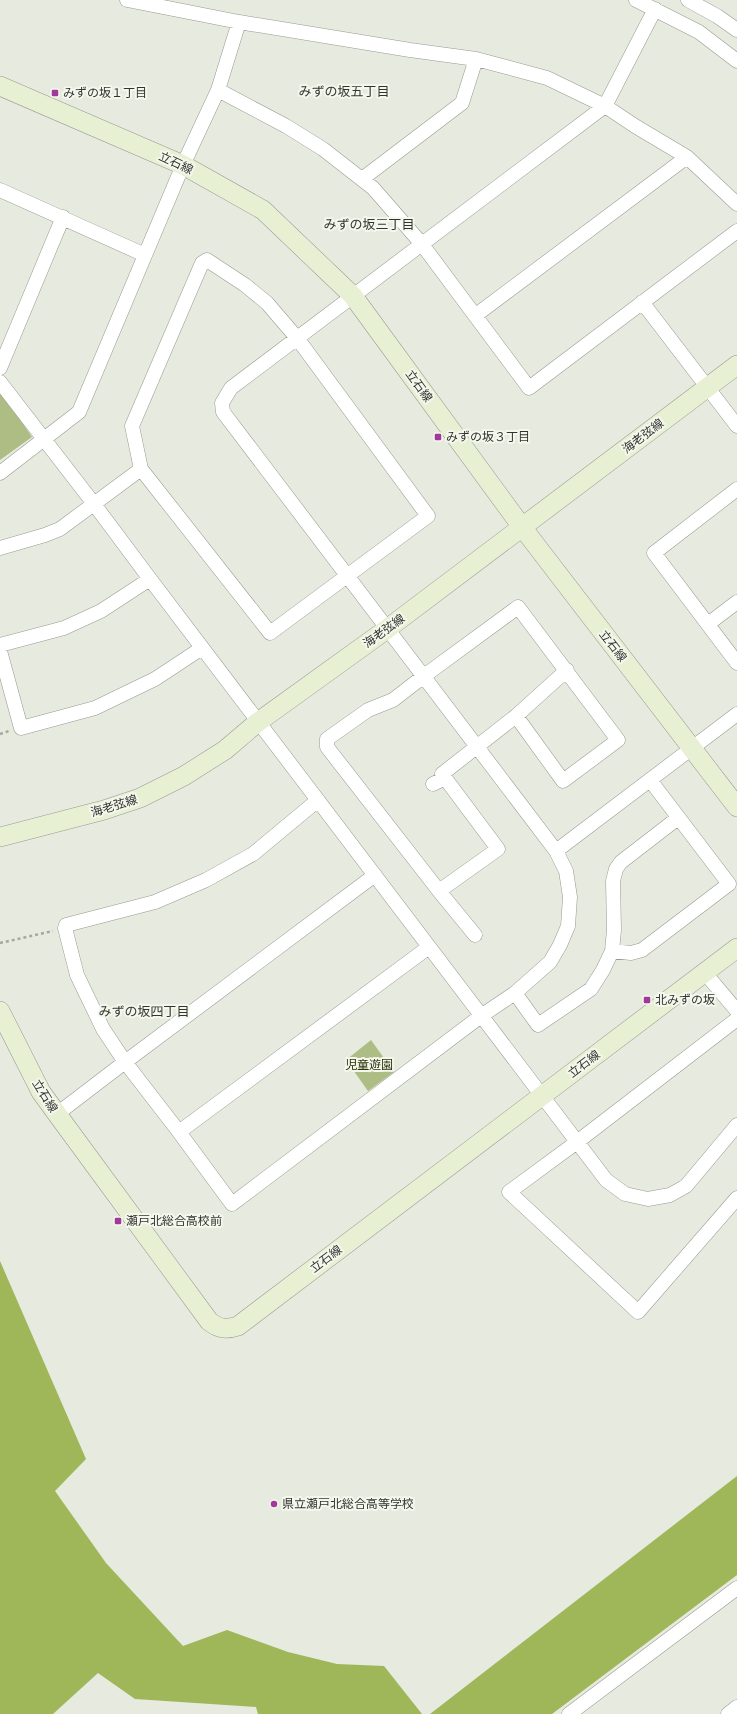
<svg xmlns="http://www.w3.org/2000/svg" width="737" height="1714" font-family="Overpass,'Noto Sans JP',sans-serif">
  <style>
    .green { fill: #adbd84 }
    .forest { fill: #9fb759 }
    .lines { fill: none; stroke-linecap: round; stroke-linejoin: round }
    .street-casing { stroke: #979a91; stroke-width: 15 }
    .secondary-casing { stroke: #979a91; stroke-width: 20 }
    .path { stroke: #a5a89f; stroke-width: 2.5; stroke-dasharray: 3 3; stroke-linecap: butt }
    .street { stroke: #fff; stroke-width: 14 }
    .secondary { stroke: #e8f0d4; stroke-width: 19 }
    .poi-dot { fill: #a23899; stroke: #f4f7ec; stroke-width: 1.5 }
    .labels { text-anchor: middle; stroke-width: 4; stroke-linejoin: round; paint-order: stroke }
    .poi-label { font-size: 12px; fill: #333430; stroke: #f4f7ec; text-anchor: start }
    .street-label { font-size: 12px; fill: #333430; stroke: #f4f7ec }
    .park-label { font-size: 12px; fill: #283109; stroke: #f4f7ec }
    .neighbourhood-label { font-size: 13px; fill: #333430; stroke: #f4f7ec }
  </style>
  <rect width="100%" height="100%" fill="#e6eadf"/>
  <!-- green -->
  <path class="green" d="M0,391L32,437L0,460Z
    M371,1040L394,1072L368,1091L346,1060Z"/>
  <!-- forest -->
  <path class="forest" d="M0,1261L86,1459L55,1491L106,1563L183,1646L227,1630L288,1652L337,1664L384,1666L422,1714H258L256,1707L135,1699L98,1673L53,1714H0Z
    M737,1476V1575L552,1714H430Z"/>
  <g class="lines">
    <defs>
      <path id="street" d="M127,0L239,22L410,50L476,59L547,78L605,106L635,126L687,157L737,204
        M636,0L699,32L737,61
        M688,0L717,16L737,30
        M218,90L286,126L323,149L373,188L421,243L529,388L737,231
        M362,179L462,103L476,59
        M0,190L145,255
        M207,260L245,285L267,303L297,338L428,516L270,633L141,469L132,426L202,263Z
        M642,302L737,426
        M476,315L687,157
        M0,368L63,217
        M0,382L94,504L150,579L606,1180L625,1194L648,1199L670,1195L686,1186L737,1125
        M0,473L79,412L183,165L218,90L239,22
        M737,489L654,553L737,663
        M0,548L45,535L60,529L141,469
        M708,624L737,602
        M0,645L64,628L101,611L150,579
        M0,651L21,728L95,708L155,679L202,648
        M433,784L445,778
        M318,800L253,854L206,880L155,902L66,925L65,928L77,975L103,1029L125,1062L179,1132L232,1204L481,1016L515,993L550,962L560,945L568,926L570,897L566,871L556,851L223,412L222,403L231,388L605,106L655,9
        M556,851L737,714
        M439,891L498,849L442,774L516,716L567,670
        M475,935L439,891L327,747V739L368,710L393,700L424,676L518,607L618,740L563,781L516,716
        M612,951L631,953L642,950L729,884L650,780
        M705,973L737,1011
        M515,993L538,1025L591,989L603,970L612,951L614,930L613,881L616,869L621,862L678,818
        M737,1019L577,1142L509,1192L638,1312L737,1198
        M57,1114L125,1062L375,875
        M179,1132L429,947
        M569,1714L737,1588
        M728,1714L737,1707"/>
      <path id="secondary" d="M0,86L183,165L263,210L353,296L522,527L737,807
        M0,837L104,810L140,798L184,776L225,750L258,722L387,629L737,365
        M0,1011L41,1092L57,1114L209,1321C219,1329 226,1330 238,1326L737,948"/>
    </defs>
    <!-- street casing -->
    <use href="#street" class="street-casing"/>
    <!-- secondary casing -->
    <use href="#secondary" class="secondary-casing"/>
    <!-- path -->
    <path class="path" d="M0,734L9,731
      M0,943L53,931"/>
    <!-- street -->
    <use href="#street" class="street"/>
    <!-- secondary -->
    <use href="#secondary" class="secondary"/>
  </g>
  <!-- markers -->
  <g class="poi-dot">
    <rect x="51" y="89" width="8" height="8" rx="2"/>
    <rect x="434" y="433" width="8" height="8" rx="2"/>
    <rect x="643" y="996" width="8" height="8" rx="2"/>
    <rect x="114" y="1217" width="8" height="8" rx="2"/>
    <circle cx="274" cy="1504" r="4"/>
  </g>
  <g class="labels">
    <!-- poi labels -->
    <g class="poi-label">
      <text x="63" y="97">みずの坂１丁目</text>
      <text x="446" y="441">みずの坂３丁目</text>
      <text x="655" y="1004">北みずの坂</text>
      <text x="126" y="1225">瀬戸北総合高校前</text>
      <text x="282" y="1508">県立瀬戸北総合高等学校</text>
    </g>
    <!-- street labels -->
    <g class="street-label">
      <text transform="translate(176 163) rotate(25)" y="4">立石線</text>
      <text transform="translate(419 386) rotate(54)" y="4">立石線</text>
      <text transform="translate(643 436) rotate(-37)" y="4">海老弦線</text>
      <text transform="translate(384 631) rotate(-36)" y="4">海老弦線</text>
      <text transform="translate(613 646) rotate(52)" y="4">立石線</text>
      <text transform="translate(114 806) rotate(-17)" y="4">海老弦線</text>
      <text transform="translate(584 1064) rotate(-37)" y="4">立石線</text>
      <text transform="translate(45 1096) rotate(58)" y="4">立石線</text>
      <text transform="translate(326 1259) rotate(-37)" y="4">立石線</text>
    </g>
    <!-- park labels -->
    <g class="park-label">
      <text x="369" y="1069">児童遊園</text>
    </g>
    <!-- neighbourhood labels -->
    <g class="neighbourhood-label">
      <text x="344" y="96">みずの坂五丁目</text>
      <text x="369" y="229">みずの坂三丁目</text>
      <text x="144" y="1016">みずの坂四丁目</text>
    </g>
  </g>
</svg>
